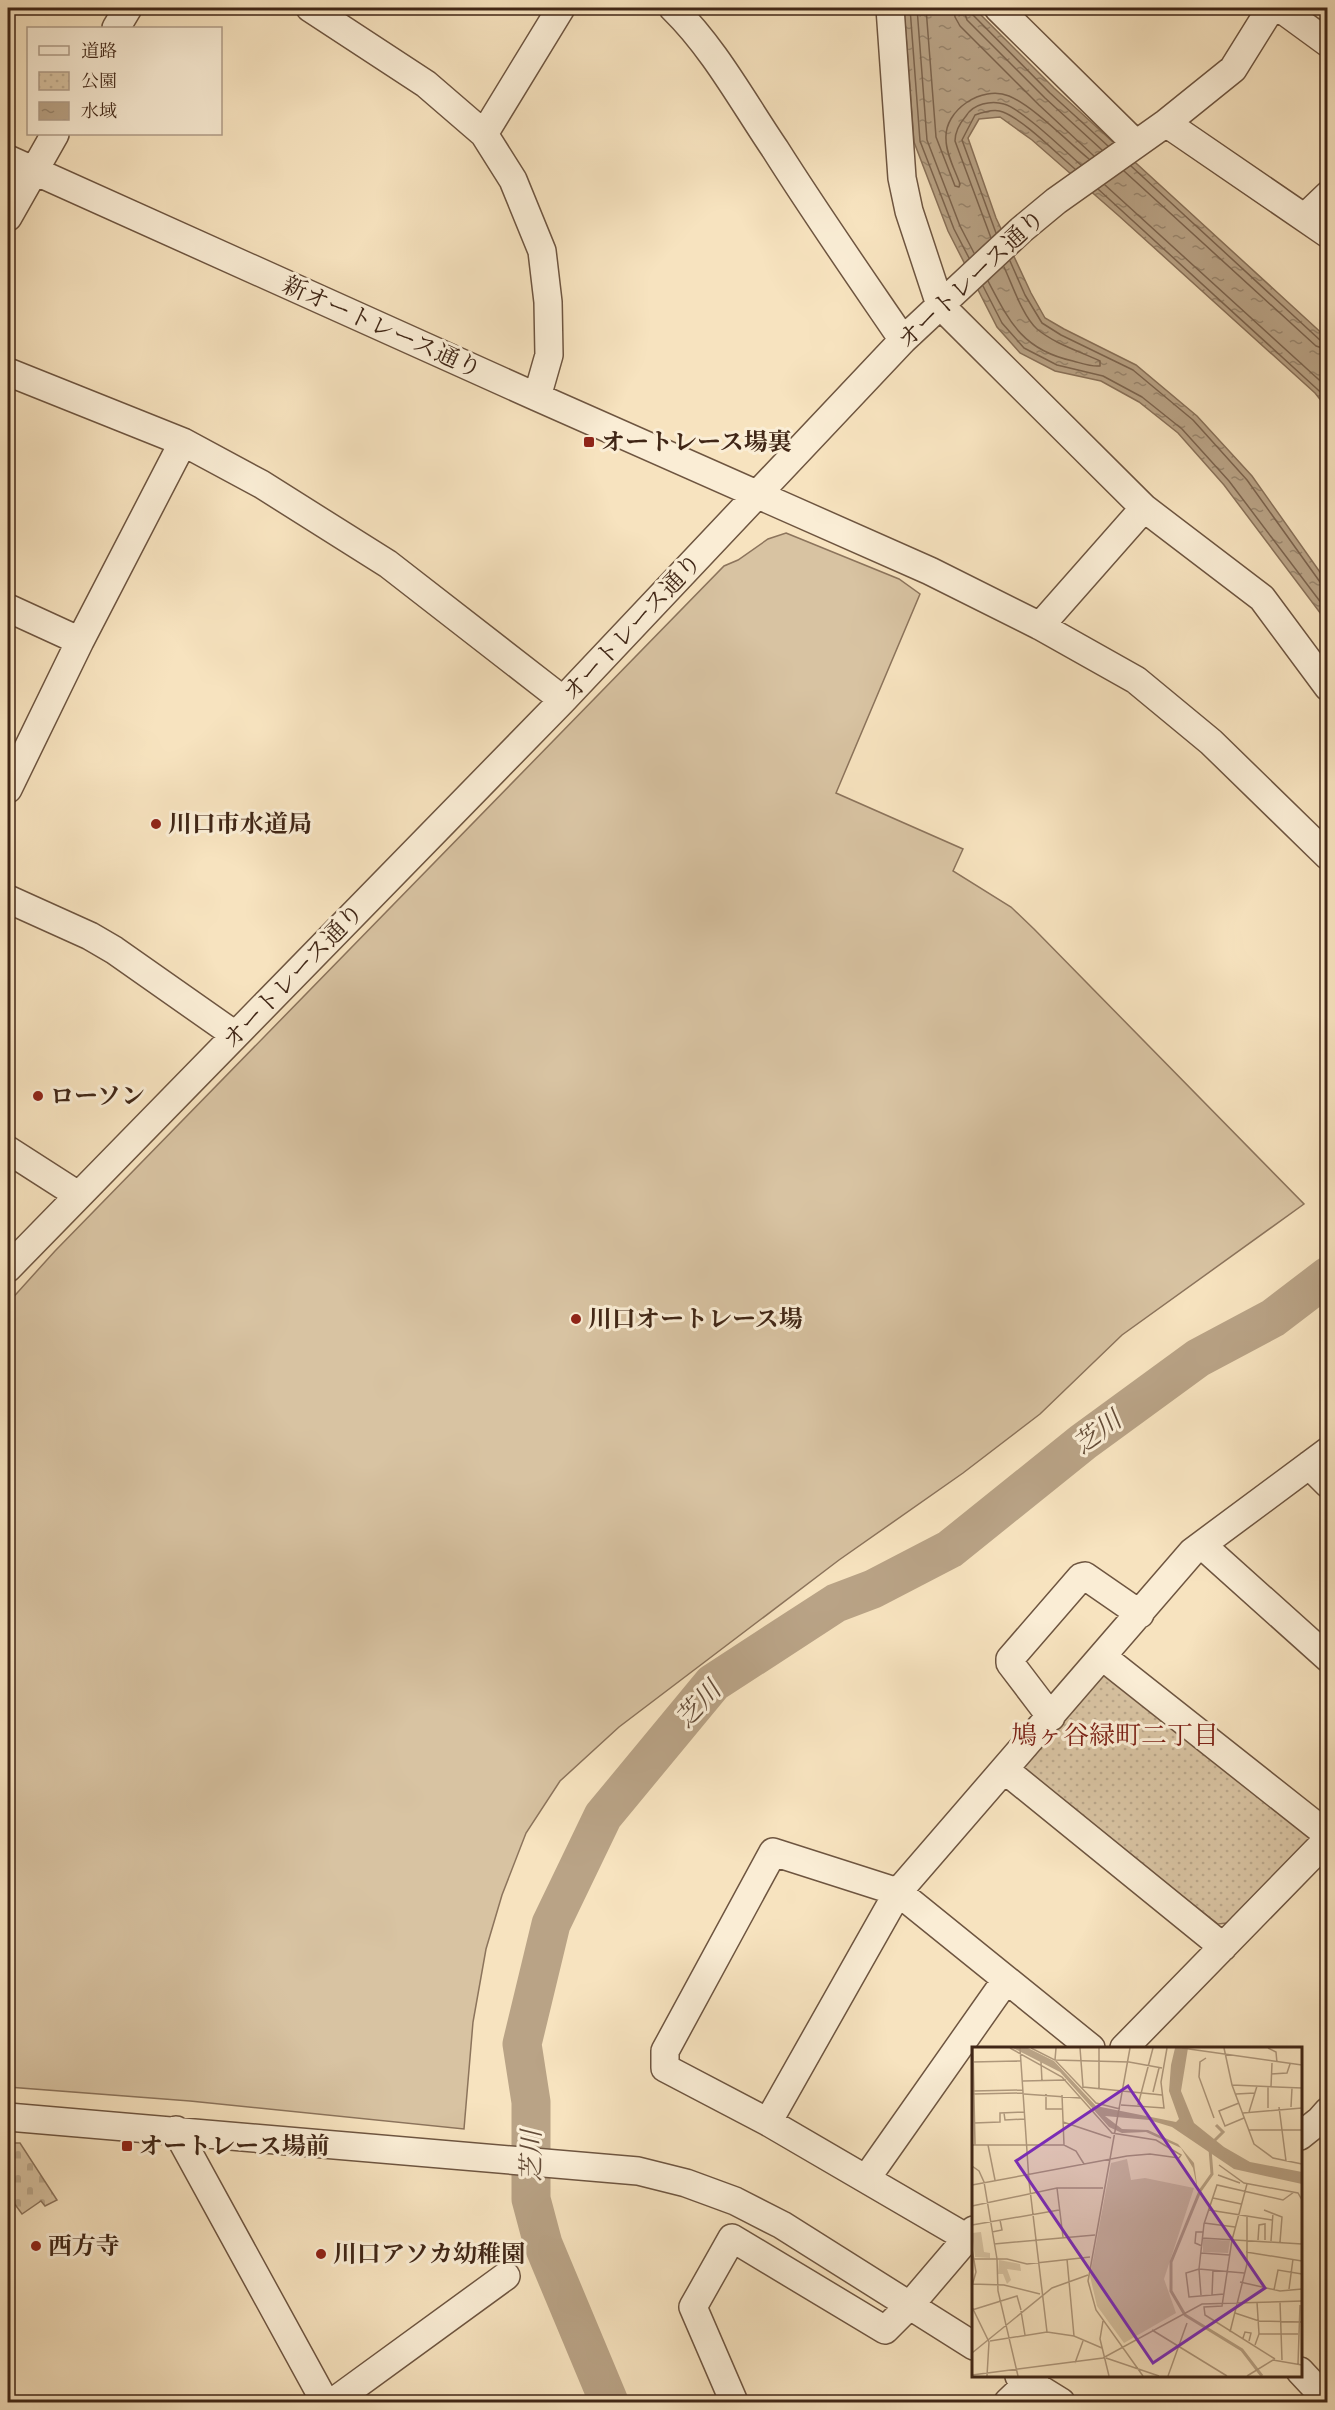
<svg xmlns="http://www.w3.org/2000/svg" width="1335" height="2410" font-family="'IM FELL Great Primer','Noto Serif JP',serif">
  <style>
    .green { fill: #d8c3a2; stroke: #8c745c; stroke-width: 1.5 }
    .cemetery { fill: url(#cemetery-stones); stroke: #8c745c; stroke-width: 1.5 }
    .park { fill: url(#park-dots); stroke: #8c745c; stroke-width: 1.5 }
    .water { fill: url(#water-ripples); stroke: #897159; stroke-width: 1.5 }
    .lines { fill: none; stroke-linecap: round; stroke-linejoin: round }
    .shore { stroke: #7c644e; stroke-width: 1.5 }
    .river { stroke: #b9a386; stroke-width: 39 }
    .minor-casing { stroke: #6e5540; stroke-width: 30 }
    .minor { stroke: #faedd5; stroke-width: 27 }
    .poi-dot { fill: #8f2418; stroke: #faedd5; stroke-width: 2 }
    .labels { text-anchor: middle; stroke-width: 6; stroke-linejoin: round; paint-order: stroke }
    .street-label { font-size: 24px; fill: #402616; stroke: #faedd5 }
    .poi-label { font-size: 24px; font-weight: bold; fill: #402616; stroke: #faedd5; text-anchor: start }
    .water-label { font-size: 26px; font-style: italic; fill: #644c38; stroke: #faedd5 }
    .neighbourhood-label { font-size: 26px; fill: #7a1f14; stroke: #faedd5 }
    .inset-river { fill: none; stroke: #b9a386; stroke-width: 3 }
    .inset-road { fill: none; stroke: #ae977b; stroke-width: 1.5 }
    .view { fill: #7b2cbf; fill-opacity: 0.15; stroke: #7b2cbf; stroke-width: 3 }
    .inset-edge { fill: none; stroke: #402616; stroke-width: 3 }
  </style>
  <defs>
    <pattern id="cemetery-stones" width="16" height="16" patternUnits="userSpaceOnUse" patternTransform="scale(1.5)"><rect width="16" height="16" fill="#d8c3a2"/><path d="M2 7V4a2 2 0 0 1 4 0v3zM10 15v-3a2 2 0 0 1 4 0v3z" fill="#baa78b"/></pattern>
    <pattern id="park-dots" width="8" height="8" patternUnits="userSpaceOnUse" patternTransform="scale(1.5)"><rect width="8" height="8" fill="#d8c3a2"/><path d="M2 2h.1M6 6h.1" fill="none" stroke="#baa78b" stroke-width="1.8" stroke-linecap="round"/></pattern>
    <pattern id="water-ripples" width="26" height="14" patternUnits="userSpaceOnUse" patternTransform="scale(1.5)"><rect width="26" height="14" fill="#b9a386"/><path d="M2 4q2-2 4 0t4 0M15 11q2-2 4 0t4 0" fill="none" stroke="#98856d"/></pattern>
  </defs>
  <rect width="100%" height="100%" fill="#f7e3bf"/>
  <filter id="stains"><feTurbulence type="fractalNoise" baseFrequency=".00333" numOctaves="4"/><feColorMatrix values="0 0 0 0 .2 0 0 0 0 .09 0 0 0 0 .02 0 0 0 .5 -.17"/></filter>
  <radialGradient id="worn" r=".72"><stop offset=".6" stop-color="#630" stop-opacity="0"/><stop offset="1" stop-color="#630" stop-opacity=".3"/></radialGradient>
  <!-- green -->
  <path class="green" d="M786,533L899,579L920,594L836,793L963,849L953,871L1011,907L1034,929L1304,1204L1122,1335L1040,1414L963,1473L839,1560L619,1727L560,1781L526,1833L502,1895L486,1949L473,2022L464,2129L190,2101L8,2087V1303L55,1251L724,566L738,560L768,539Z"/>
  <!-- cemetery -->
  <path class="cemetery" d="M8,2143H20L57,2200L45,2206L41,2201L22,2214L14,2203L8,2207Z"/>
  <!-- park -->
  <path class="park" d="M1110,1673L1315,1836L1227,1923L1218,1924L1026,1775L1022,1762L1101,1675Z"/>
  <!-- water -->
  <path class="water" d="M904,8H974L1054,88L1327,338V408L1315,393L1119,216L1032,140L1000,117L979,119L968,138L996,218L1031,293L1045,318L1064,329L1136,365L1197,416L1252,476L1327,582V622L1224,485L1178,433L1139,402L1101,381L1055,371L1020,353L997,327L948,231L914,142Z"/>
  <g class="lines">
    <!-- shore -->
    <path class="shore" d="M910,8L920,141L954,229L969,258
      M917,8L927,140L960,226L974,253
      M926,8L936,137L955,186L959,187L960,184C955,170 946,154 946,139C944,110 982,85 1009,96C1033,106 1068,142 1089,159
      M954,8L955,17L960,26L1039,105L1094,156
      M963,8L967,20L1045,98L1102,150
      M970,8L972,14L1050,93L1108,146
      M1131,166L1321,341L1328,342
      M1124,171L1316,346L1328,350
      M1105,185L1328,388
      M1098,189L1328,399
      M996,233L962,140L975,115C983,112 995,108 1003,112C1025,121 1056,153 1075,169
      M991,238L955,141C955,131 960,123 966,116C973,104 991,100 1004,104C1022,109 1065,151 1081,165
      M1010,261L1025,295L1042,323L1061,335L1133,370L1193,420L1247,480L1320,582L1328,585
      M988,281C1010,323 1023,350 1073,361C1081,363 1091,367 1100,366V361C1079,351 1055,344 1037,329C1023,317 1012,284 1004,267
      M983,286L1002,323L1024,348L1057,365L1103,376L1142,397L1182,429L1229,481L1328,612"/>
    <!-- river -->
    <path class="river" d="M609,2402L543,2244L531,2199V2102L522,2044L551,1924L603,1816L713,1683L836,1603L873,1589L950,1549L1083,1442L1198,1358L1273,1318L1328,1276"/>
    <defs>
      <path id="minor" d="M310,8L426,84L484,134L513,180L542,251L548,302L549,355L537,397
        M673,8C714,48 743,102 775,149C816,214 860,277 903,340
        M890,8L902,178L909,211L940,305L1144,508L1262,598L1328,687
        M998,8L1136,144
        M1280,8L1328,43
        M116,28L128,8
        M1166,123L1328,234
        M484,134L561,8
        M8,159L537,397L930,571L1040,626L1136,680L1211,742L1328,856
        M8,217L55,134
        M1305,217L1328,195
        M8,372L183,442L261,484L388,564L563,700
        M8,608L80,641
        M1040,626L1144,508
        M8,789L80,641L183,442
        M8,899L90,936L114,950L235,1035
        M8,1150L78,1195
        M8,1268L563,700L903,340L1021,230L1056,201L1166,123L1233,69L1271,8
        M1309,1465L1328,1484
        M1202,1545L1328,1658
        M1103,1657L1328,1835
        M1051,1717L1010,1663V1659L1081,1577L1085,1576L1140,1614
        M1005,1770L1223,1947
        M1124,2048L1328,1839
        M8,2117L638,2171L686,2183L735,2201L782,2225L974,2346
        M768,2122L898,1892L1192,1552L1328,1451
        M176,2130L325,2402
        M1300,2136L1320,2120L1328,2111
        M866,2179L1006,1980
        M967,2238L768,2122L665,2068V2051L773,1852L898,1892L1091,2048
        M1300,2371L1328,2401
        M1019,2376L1061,2402
        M333,2402L506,2276
        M734,2402L693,2307L732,2238L885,2330L910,2305L974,2230
        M1008,2402L1035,2376"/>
    </defs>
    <!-- minor casing -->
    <use href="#minor" class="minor-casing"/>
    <!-- minor -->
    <use href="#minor" class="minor"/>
  </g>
  <!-- markers -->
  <g class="poi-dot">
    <rect x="583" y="436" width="12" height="12" rx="3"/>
    <circle cx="156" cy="824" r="6"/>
    <circle cx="38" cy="1096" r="6"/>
    <circle cx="576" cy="1319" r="6"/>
    <rect x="121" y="2140" width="12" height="12" rx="3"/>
    <circle cx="36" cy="2246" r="6"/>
    <circle cx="321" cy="2254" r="6"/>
  </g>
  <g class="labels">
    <!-- street labels -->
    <g class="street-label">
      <text transform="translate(971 279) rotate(-43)" y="8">オートレース通り</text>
      <text transform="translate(382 327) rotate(24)" y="8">新オートレース通り</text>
      <text transform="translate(632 627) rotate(-47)" y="8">オートレース通り</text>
      <text transform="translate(293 976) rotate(-46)" y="8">オートレース通り</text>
    </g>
    <!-- poi labels -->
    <g class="poi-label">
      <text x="601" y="450">オートレース場裏</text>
      <text x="168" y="832">川口市水道局</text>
      <text x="50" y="1104">ローソン</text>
      <text x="588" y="1327">川口オートレース場</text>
      <text x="139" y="2154">オートレース場前</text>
      <text x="48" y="2254">西方寺</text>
      <text x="333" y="2262">川口アソカ幼稚園</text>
    </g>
    <!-- water labels -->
    <g class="water-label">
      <text transform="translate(1097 1432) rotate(-37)" y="9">芝川</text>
      <text transform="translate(698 1704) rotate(-47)" y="9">芝川</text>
      <text transform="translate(531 2156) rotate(-90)" y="9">芝川</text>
    </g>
    <!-- neighbourhood labels -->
    <g class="neighbourhood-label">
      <text x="1115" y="1744">鳩ヶ谷緑町二丁目</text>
    </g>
  </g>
  <!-- overview -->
  <g transform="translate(972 2047)">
    <rect width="330" height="330" fill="#f7e3bf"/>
    <path d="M155,112L159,133L173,131L222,141L192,232L204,266L152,296L125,259L118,229L139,116Z" fill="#d8c3a2"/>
    <path d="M9,185L12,205L18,206V211L3,210L0,186Z" fill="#d8c3a2"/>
    <path d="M27,213L48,217L49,224L35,222L39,233L35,237L31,227H26Z" fill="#d8c3a2"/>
    <path d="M231,192L258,194L256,206L231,205Z" fill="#d8c3a2"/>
    <path d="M41,1H56L82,14L124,59L204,75L207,72L197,44L199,18L203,1H216L209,44L222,76L252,100L278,115L330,125V137L262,122L200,80L177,73L133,69L150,82L176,83L206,97L222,116L226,145L221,121L209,101L174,85L150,86L137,80L88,25Z" fill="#b9a386"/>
    <path class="inset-river" d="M239,97L251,85L244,78M238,102L240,127L228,144L199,215V244L213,268L270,303L290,329"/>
    <path class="inset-road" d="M1,1L3,98M48,1L57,134L75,285M59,1L83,13L124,56L148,62M84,1L83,13L157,15L190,21M108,1L111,40L190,48M127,1V41M158,1L116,234L124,263L171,329M210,1L330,18M252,1L260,38L282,97L301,111L330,117M296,1L304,5L305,16M234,11L228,15L227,30L242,71M0,15L49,14M69,15L70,34M299,27L315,26L318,17M51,34L94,33M260,38L330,41M299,40L300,16M1,44L51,43M181,45L187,21M1,47L51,46M52,47L108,51M74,47V62H91M264,47L283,46M90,48L92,98M267,56L247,64L253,79L272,71M149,58L192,61L189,35L195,1M166,58L181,1M307,60L314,114M319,60L320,41M296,61V40M277,65L285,39M32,66L33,73L53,72M271,66L330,61M91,75L139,91M2,76L28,75V66L53,65M277,83H330M0,98H92L104,104L112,117M16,98L23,133M247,118L272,136L326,146L330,153M0,119L7,124L12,135L25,212L26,244L46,329M246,128L268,136M275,137L260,193L250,259L232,260L233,268L303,312M0,138L155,109L178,107L207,111L209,108L184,93L140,86L90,30L38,1M85,141L91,190M241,151L269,157M0,159L85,141H131M237,163L300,173M292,163L310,170L308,195M232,176L263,180M0,178L87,163M20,185L30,183L28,173M230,191L330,197M286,193L287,178L293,177V193M299,194L301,166M22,197L123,188M230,199L223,196L224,185H231M0,202L4,225L0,239M274,205L330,214M229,206L257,208M0,212H35L55,217L118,210M95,212L102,289M268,235L308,244L330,242M0,237L32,238L68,247M317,242L321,212M302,243L306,223L330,227M252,247L217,250L214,226L227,222L272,226M229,248L227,222L232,177L245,138L311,153L322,145M240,248L241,223M308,255L310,313M0,260L17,295L15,329M0,263L45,249L49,263M49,264L53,288M263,266L287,274L330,275M131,274L128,292L137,329M330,281V324M180,283L255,329M258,285L275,217V170M287,287H326M271,291L273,285L279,286L277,294M18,294L75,285L102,289L130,301M283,298L287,287L285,255M0,306L80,241L116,228M134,311L187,329M103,316L111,294M326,317L328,258M0,328L131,311L230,257L330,254M196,329L215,276M275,329L301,313L330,318"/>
    <path class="view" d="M156,39L293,241L181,316L44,114Z"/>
    <rect width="330" height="330" class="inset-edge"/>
  </g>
  <!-- margin -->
  <rect width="1335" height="2410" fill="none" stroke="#f7e3bf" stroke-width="30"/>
  <rect x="9" y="9" width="1317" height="2392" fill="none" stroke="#402616" stroke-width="3"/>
  <rect x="15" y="15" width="1305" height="2380" fill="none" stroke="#402616" stroke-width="1.5"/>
  <!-- legend -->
  <rect x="27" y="27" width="195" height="108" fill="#faedd5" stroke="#b09d89" stroke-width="1.5"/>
  <rect x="39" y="46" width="30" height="9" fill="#faedd5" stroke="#b09d89" stroke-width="1.5"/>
  <text x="81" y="57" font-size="18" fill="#402616">道路</text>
  <rect x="39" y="72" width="30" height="18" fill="url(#park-dots)" stroke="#b09d89" stroke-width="1.5"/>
  <text x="81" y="87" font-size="18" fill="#402616">公園</text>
  <rect x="39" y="102" width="30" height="18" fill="url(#water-ripples)" stroke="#b09d89" stroke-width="1.5"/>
  <text x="81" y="117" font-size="18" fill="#402616">水域</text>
  <rect width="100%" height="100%" filter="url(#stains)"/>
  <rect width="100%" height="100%" fill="url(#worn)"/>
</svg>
